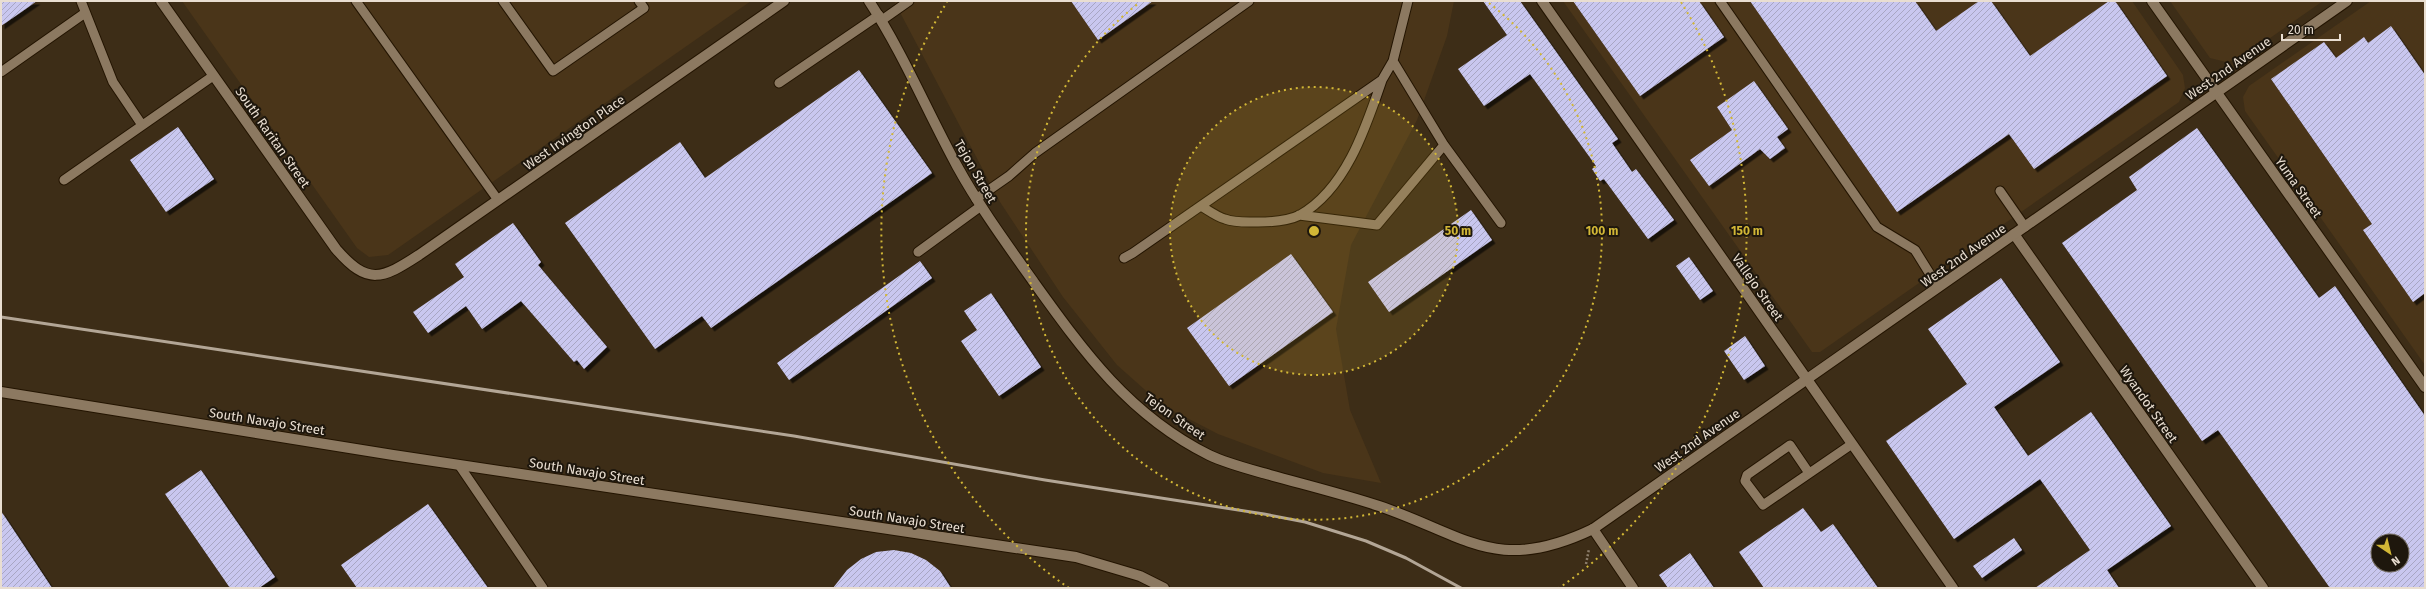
<svg xmlns="http://www.w3.org/2000/svg" width="2426" height="589" font-family="'Fira Sans',sans-serif">
  <style>
    .built { fill: #4a3519 }
    .building { fill: url(#building-hatch); fill-rule: evenodd; filter: url(#shadow) }
    .lines { fill: none; stroke-linecap: round; stroke-linejoin: round }
    .service-casing { stroke: #231401; stroke-width: 11 }
    .minor-casing { stroke: #231401; stroke-width: 12 }
    .tertiary-casing { stroke: #231401; stroke-width: 12 }
    .path { stroke: #8b7d6b; stroke-width: 2.5; stroke-dasharray: 2 2; stroke-linecap: butt }
    .service { stroke: #8c7961; stroke-width: 9 }
    .minor { stroke: #8c7961; stroke-width: 10 }
    .tertiary { stroke: #8c7961; stroke-width: 10 }
    .rail { stroke: #b3a696; stroke-width: 3 }
    .ring { fill: none; stroke: #d2b736; stroke-width: 2; stroke-dasharray: 2 4 }
    .labels { text-anchor: middle; stroke-width: 4; stroke-linejoin: round; paint-order: stroke }
    .street-label { font-size: 13px; fill: #e9ded1; stroke: #1e170d }
    .centre { fill: #d2b736; stroke: #1e170d; stroke-width: 2 }
    .ring-label { font-size: 12px; text-anchor: middle; font-weight: bold; fill: #d2b736; stroke: #1e170d; stroke-width: 4; stroke-linejoin: round; paint-order: stroke }
  </style>
  <defs>
    <pattern id="building-hatch" width="6" height="6" patternUnits="userSpaceOnUse"><rect width="6" height="6" fill="#c9c7ef"/><path d="M-1 1l2-2M0 6l6-6M5 7l2-2" fill="none" stroke="#a8a6c3"/></pattern>
    <filter id="shadow"><feDropShadow dx="3.5" dy="3.5" stdDeviation="0" flood-color="#0009"/></filter>
  </defs>
  <rect width="100%" height="100%" fill="#3d2d17"/>
  <!-- built -->
  <path class="built" d="M182,1H751L388,255L369,257L357,248Z
    M894,1H1454L1447,36L1417,120L1351,245L1336,329L1350,410L1381,483L1323,473L1218,434L1162,405L1117,365L1063,297L1000,202Z
    M1563,1H2132L2183,75L2185,88L2179,102L1820,352H1812Z
    M2170,1H2323L2240,59L2226,62L2210,58Z
    M2371,1H2425V365L2245,111L2243,97L2249,86Z"/>
  <!-- building -->
  <path class="building" d="M1,1H37L1,26Z
    M1071,1H1153L1098,40Z
    M1483,1H1520L1618,139L1612,143L1632,172L1636,169L1674,220L1648,239L1604,179L1600,181L1592,169L1596,166L1530,74L1484,106L1458,69L1507,35Z
    M1573,1H1699L1724,37L1640,96Z
    M1750,1H1915L1936,31L1979,1H1991L2030,56L2109,1H2115L2167,76L2034,169L2009,134L1897,212Z
    M2391,26L2425,75V293L2413,302L2363,230L2372,224L2271,79L2324,42L2336,58L2364,37L2368,43Z
    M859,70L932,173L711,328L702,316L655,349L565,223L680,142L705,178Z
    M1754,81L1788,129L1777,137L1785,148L1770,159L1760,149L1709,186L1690,160L1732,130L1717,107Z
    M178,127L214,179L166,212L130,160Z
    M2197,128L2319,298L2335,286L2425,416V588H2330L2218,430L2202,441L2062,243L2137,190L2129,177ZM2378,541H2402V565H2378Z
    M1471,210L1492,240L1389,312L1368,282Z
    M513,223L541,262L538,265L607,347L584,369L577,360L574,362L521,301L482,329L466,306L428,333L413,312L464,277L455,264Z
    M1291,254L1333,312L1229,386L1187,328Z
    M1689,257L1713,291L1700,300L1676,266Z
    M920,261L932,278L789,380L777,363Z
    M2001,278L2060,362L1994,407L2028,456L2091,412L2171,526L2107,570L2119,588H2035L2090,550L2040,479L1954,539L1886,441L1967,384L1928,329Z
    M991,293L1041,367L999,396L961,341L977,330L964,311Z
    M1745,336L1765,366L1744,380L1724,351Z
    M201,470L275,577L259,588H230L165,494Z
    M428,504L488,588H357L341,565Z
    M1803,508L1821,532L1833,524L1878,588H1764L1739,552Z
    M1,511L52,588H1Z
    M2014,538L2022,550L1982,578L1973,566Z
    M894,550L911,553L926,560L940,571L951,588H833L847,570L861,559L876,552Z
    M1690,553L1714,588H1668L1659,575Z"/>
  <g class="lines">
    <defs>
      <path id="service" d="M81,1L113,82L142,125
        M356,1L498,200
        M503,1L553,71L644,8L639,1
        M1720,1L1877,227L1915,250L1938,287
        M882,20L909,1
        M1393,61L1444,145L1501,223
        M1,72L85,13
        M779,83L879,15
        M64,180L213,76
        M2000,191L2025,227
        M976,199L1009,176L1035,153L1249,1
        M1201,206C1208,210 1217,217 1225,219C1235,223 1248,222 1258,222C1271,222 1288,221 1300,215C1346,189 1366,127 1382,80
        M1299,215L1377,225L1444,145
        M918,252L981,206
        M1124,258L1133,253L1382,80L1393,61L1408,1
        M459,465L543,588
        M1809,473L1790,445L1747,475L1745,481L1763,505L1852,444"/>
      <path id="minor" d="M161,1L336,249C368,286 382,279 419,255L784,1
        M1542,1L1953,588
        M2152,1L2425,387
        M2014,234L2263,588
        M1,392L393,455L1076,557L1140,576L1164,588
        M1593,529L1633,588"/>
      <path id="tertiary" d="M869,1C903,53 927,111 957,166C979,206 1006,243 1033,281C1084,352 1129,415 1209,455C1228,464 1249,469 1270,475C1306,485 1343,494 1379,506C1467,536 1497,575 1593,529L2347,1"/>
    </defs>
    <!-- service casing -->
    <use href="#service" class="service-casing"/>
    <!-- minor casing -->
    <use href="#minor" class="minor-casing"/>
    <!-- tertiary casing -->
    <use href="#tertiary" class="tertiary-casing"/>
    <!-- path -->
    <path class="path" d="M1586,564L1589,549"/>
    <!-- service -->
    <use href="#service" class="service"/>
    <!-- minor -->
    <use href="#minor" class="minor"/>
    <!-- tertiary -->
    <use href="#tertiary" class="tertiary"/>
    <!-- rail -->
    <path class="rail" d="M1,317L794,436L1045,480L1264,514L1305,522L1366,541L1406,558L1461,588"/>
  </g>
  <!-- distance rings -->
  <circle cx="1314" cy="231" r="144" fill="#d2b736" fill-opacity=".12"/>
  <g class="ring">
    <circle cx="1314" cy="231" r="144"/>
    <path d="M1489 3A288 288 0 1 1 1139 3"/>
    <path d="M1069 588A433 433 0 0 1 947 2M1681 2A433 433 0 0 1 1559 588"/>
  </g>
  <g class="labels">
    <!-- street labels -->
    <g class="street-label">
      <text transform="translate(2228 68) rotate(-35)" y="5">West 2nd Avenue</text>
      <text transform="translate(574 132) rotate(-35)" y="5">West Irvington Place</text>
      <text transform="translate(273 137) rotate(55)" y="5">South Raritan Street</text>
      <text transform="translate(976 171) rotate(60)" y="5">Tejon Street</text>
      <text transform="translate(2299 187) rotate(55)" y="5">Yuma Street</text>
      <text transform="translate(1963 255) rotate(-35)" y="5">West 2nd Avenue</text>
      <text transform="translate(1758 287) rotate(55)" y="5">Vallejo Street</text>
      <text transform="translate(2149 404) rotate(55)" y="5">Wyandot Street</text>
      <text transform="translate(1175 416) rotate(35)" y="5">Tejon Street</text>
      <text transform="translate(267 421) rotate(9)" y="5">South Navajo Street</text>
      <text transform="translate(1697 440) rotate(-35)" y="5">West 2nd Avenue</text>
      <text transform="translate(587 471) rotate(9)" y="5">South Navajo Street</text>
      <text transform="translate(907 519) rotate(9)" y="5">South Navajo Street</text>
    </g>
  </g>
  <circle cx="1314" cy="231" r="6" class="centre"/>
  <g class="ring-label">
    <text x="1458" y="235">50 m</text>
    <text x="1602" y="235">100 m</text>
    <text x="1747" y="235">150 m</text>
  </g>
  <!-- border -->
  <rect width="2426" height="589" fill="none" stroke="#e9ded1" stroke-width="4"/>
  <!-- north arrow -->
  <g transform="translate(2390 553) rotate(145)"><circle r="19" fill="#1e170d" stroke="#6f675b"/>
  <path d="M0-3L7 15L0 10L-7 15Z" fill="#d2b736"/>
  <text y="-6" font-size="11" font-weight="bold" text-anchor="middle" fill="#e9ded1">N</text>
  </g>
  <!-- scale -->
  <path d="M2282 34v6h58v-6" fill="none" stroke="#e9ded1" stroke-width="2"/>
  <text x="2288" y="34" font-size="12" fill="#e9ded1" stroke="#1e170d" stroke-width="3" paint-order="stroke">20 m</text>
</svg>
